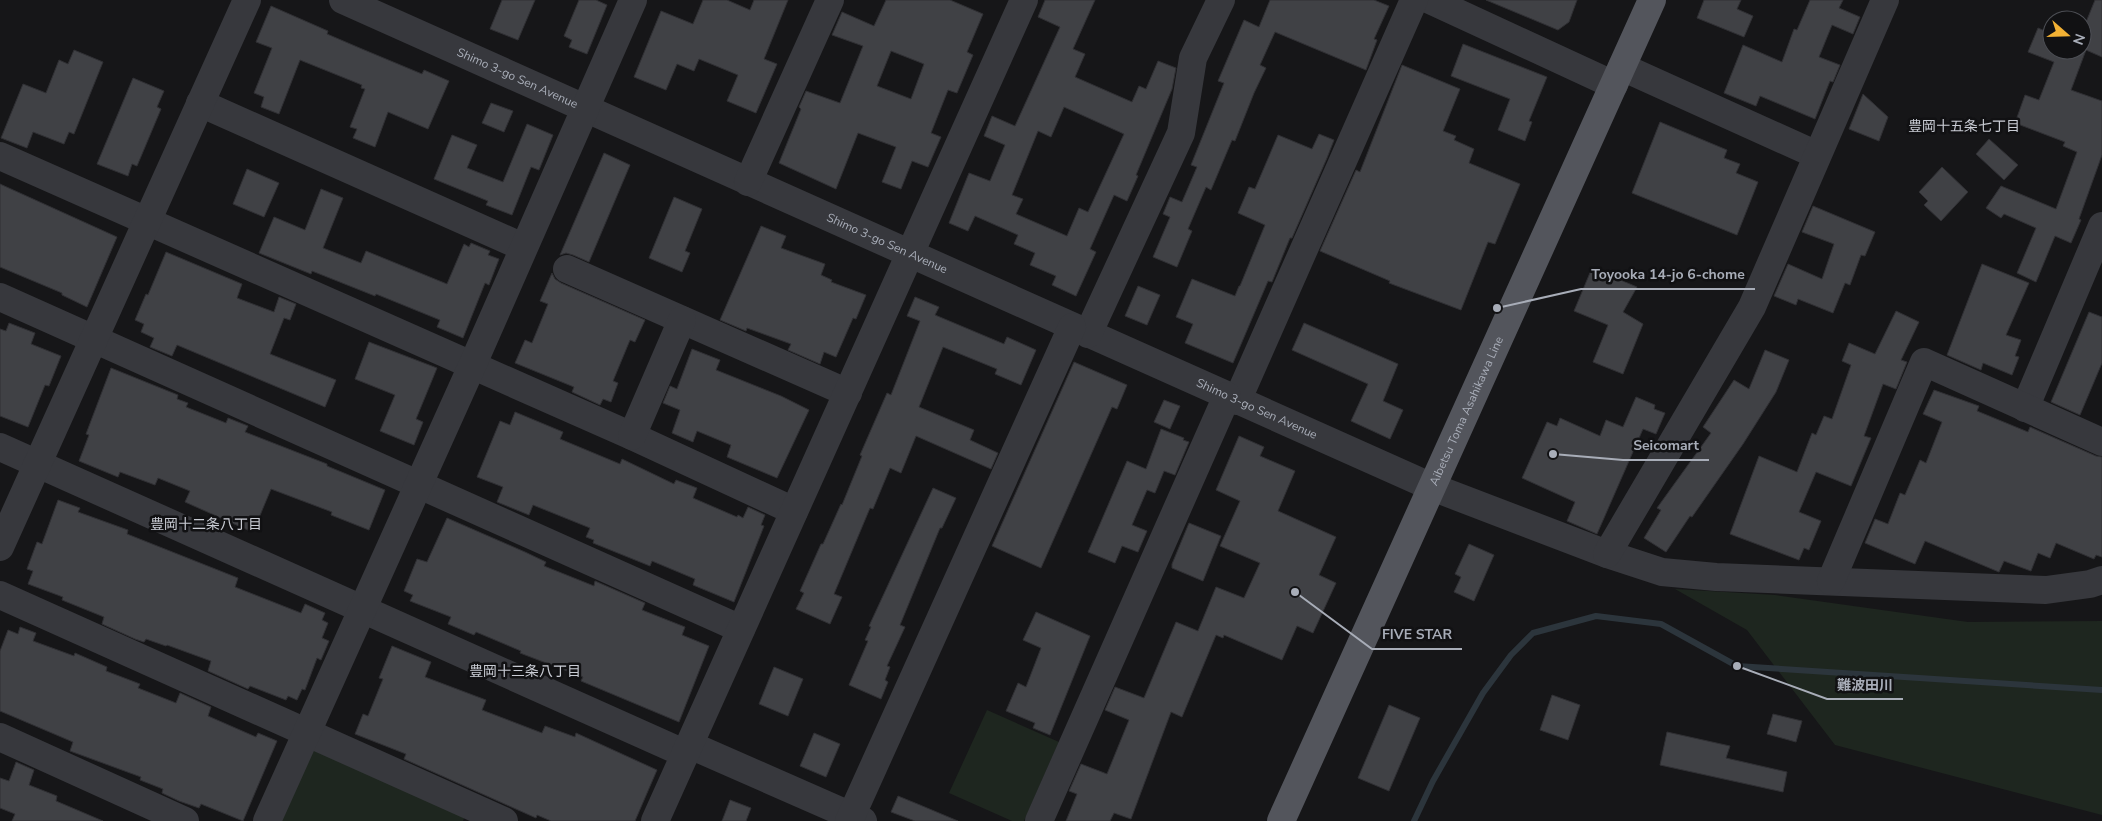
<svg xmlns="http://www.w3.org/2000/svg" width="2102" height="821" font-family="'Nunito Sans','Noto Sans JP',sans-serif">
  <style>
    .green { fill: #1e261f }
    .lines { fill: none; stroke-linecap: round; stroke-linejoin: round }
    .stream { stroke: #2c353c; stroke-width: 6 }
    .building { fill: #404145; stroke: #303034; fill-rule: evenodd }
    .minor { stroke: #37383d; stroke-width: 28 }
    .major { stroke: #53555c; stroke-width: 28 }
    .labels { text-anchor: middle; stroke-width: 5; stroke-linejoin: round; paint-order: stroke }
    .street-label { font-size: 12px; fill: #a8adb8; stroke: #111113 }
    .neighbourhood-label { font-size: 14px; fill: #c9ccd4; stroke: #111113 }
    .leader { fill: none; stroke: #a8adb8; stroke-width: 2 }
    .callout-dot { fill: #a8adb8; stroke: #111113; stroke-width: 2 }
    .callout-label { font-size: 14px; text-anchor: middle; font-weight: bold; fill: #a8adb8; stroke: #111113; stroke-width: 5; stroke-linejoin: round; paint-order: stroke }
  </style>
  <rect width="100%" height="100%" fill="#161618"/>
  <!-- green -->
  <path class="green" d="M1675,589L1775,595L1968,622L2102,621V815L1835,745L1747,630Z
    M987,710L1059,742L1024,821H1012L949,793Z
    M306,733L469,806L463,821H267Z"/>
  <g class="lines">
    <!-- stream -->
    <path class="stream" d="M1414,821L1433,781L1483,693L1511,655L1533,633L1596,616L1661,624L1737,666L2102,690"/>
  </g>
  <!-- building -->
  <path class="building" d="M502,0H535L518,40L490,29Z
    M579,0H596L607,5L587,54L569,47L572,40L564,36Z
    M703,0H727L750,10L754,0H788L764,59L777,64L756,113L727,101L738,75L699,59L694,71L677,64L666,90L634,77L661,11L693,24Z
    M886,0H950L983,14L967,52L973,55L957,93L948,90L931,133L941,137L928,167L912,161L901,189L882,182L896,147L858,133L836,189L779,163L801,109L799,107L806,91L840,103L863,46L832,35L842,12L874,26ZM891,51L924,64L911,99L877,86Z
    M1045,0H1095L1073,49L1085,54L1075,77L1132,102L1139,86L1146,89L1158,61L1176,68L1172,89L1136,175L1138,176L1127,201L1114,195L1090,249L1096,252L1076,296L1052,285L1056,276L1030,265L1035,253L1014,244L1018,235L975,216L968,231L949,223L969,173L990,181L1005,145L984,136L992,116L1015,126L1060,27L1038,17ZM1064,107L1124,134L1088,212L1079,208L1067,236L1016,214L1023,199L1012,195L1038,131L1051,137Z
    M1270,0H1374L1389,6L1374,39L1377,40L1366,70L1275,32L1260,65L1266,68L1254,93L1235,141L1232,140L1211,190L1206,187L1188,229L1192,231L1177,267L1153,257L1170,217L1163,214L1170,197L1182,202L1197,167L1191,165L1224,83L1218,81L1244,20L1259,27Z
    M1486,0H1577L1569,22L1558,30Z
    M1704,0H1741L1737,9L1753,16L1744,37L1697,18Z
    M1810,0H1843L1839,8L1860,17L1853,34L1832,25L1819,57L1840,65L1833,82L1830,81L1815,119L1760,96L1756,106L1724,93L1743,45L1782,62L1794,29L1797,30Z
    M2095,0H2102V57L2086,50L2071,90L2102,101V155L2079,219L2081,220L2071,243L2055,236L2036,282L2017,273L2036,228L2004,214L2001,218L1986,208L2001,186L2056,209L2077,152L2063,146L2065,142L2015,123L2025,95L2039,100L2054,62L2028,52L2038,28L2052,34V50H2082V32Z
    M271,6L328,31L327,34L362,49L422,74L424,70L449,81L428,129L388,112L375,147L353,138L357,129L350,127L365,89L361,88L362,85L300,60L279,114L261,107L264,97L254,93L272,48L256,42Z
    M1463,44L1547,77L1529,121L1532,122L1525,141L1498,130L1510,99L1451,76Z
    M74,50L103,62L74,134L69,132L64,144L33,132L27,148L1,138L23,84L46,93L59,60L68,64Z
    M1402,65L1460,89L1443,131L1456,136L1454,140L1474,149L1469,163L1520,184L1495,244L1488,242L1461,310L1389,283L1390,281L1320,251L1356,170L1360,172Z
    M133,78L164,91L157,107L161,109L137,166L132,164L128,176L97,164Z
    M1863,94L1888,117L1879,141L1849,129Z
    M491,103L513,111L504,132L482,123Z
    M1660,122L1727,150L1724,158L1740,164L1736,173L1758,182L1737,235L1632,193Z
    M527,124L553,135L539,170L531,167L512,215L486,205L488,201L434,179L452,135L477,145L467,168L503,182Z
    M1319,134L1334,140L1327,158L1292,238H1290L1272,282L1268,281L1233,363L1185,343L1193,324L1176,317L1192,279L1235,296L1239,286H1240L1265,225L1238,213L1249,187L1255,189L1278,135L1312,149Z
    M1989,139L2018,165L2004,180L1976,154Z
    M604,153L630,165L589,262L573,255L566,253L560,255Z
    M1942,167L1968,192L1941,221L1924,205L1928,201L1919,192Z
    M247,169L279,183L264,217L233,204Z
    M0,184L117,237L87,307L62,295V293L0,267Z
    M321,189L343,198L323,248L361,263L366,251L447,284L464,244L469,247L471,243L490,251L488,255L499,259L489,285L485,283L463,338L437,327L440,320L376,294L375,296L312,271L311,274L259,253L274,217L305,230Z
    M674,197L702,209L685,251L690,253L682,272L649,258Z
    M1813,206L1875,232L1865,256L1861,255L1850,285L1845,283L1833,313L1798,299L1796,305L1774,296L1788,264L1822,279L1834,244L1802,232Z
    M761,226L786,236L781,248L825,264L821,275L832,280L831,282L866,295L856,319L853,318L836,357L824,352L820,364L788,350L791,344L747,328L746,331L720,320Z
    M166,252L242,284L237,298L274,312L279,297L296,304L290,320L284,318L270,354L336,380L325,407L177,345L172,356L150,347L154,338L141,332L144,324L135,320L146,294L148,295Z
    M1982,264L2029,283L2006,335L2021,340L2015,356L2019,357L2012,375L1983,363L1981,370L1947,355Z
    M1592,268L1637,287L1623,312L1643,324L1623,374L1593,362L1608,325L1574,311Z
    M552,273L555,279L561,283L645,320L635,342L630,340L613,381L618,383L611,402L603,399L600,405L572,392L574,387L515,363L525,340L532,343L548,304L540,301Z
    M1138,286L1160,295L1147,325L1125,316Z
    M915,297L939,307L935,315L1004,344L1007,337L1036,350L1021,385L995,374L997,369L943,347L919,407L974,430L970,440L998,453L991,469L916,436L901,473L890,468L873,509L870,508L834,594L842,597L830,624L796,609L804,593L800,591L821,544H823L841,504L842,505L862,456L860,455L887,393L891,395L920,321L907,316Z
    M1896,311L1919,322L1901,360L1907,362L1896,389L1883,384L1864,436L1871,438L1851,486L1816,472L1799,512L1821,521L1809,550L1804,548L1799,560L1730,534L1759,456L1797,472L1812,433L1816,435L1824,416L1832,419L1851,365L1842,361L1849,343L1875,354Z
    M2089,312L2102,317V363L2080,415L2051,402Z
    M9,323L35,333L31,344L61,356L49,386L45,385L28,427L0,416V329L6,331Z
    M1304,323L1398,364L1383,401L1403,410L1390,439L1351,421L1368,384L1292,350Z
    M369,342L437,368L416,419L423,422L414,445L380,431L395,395L355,379Z
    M692,349L720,360L716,370L781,396L809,410L777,478L727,457L731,445L697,431L693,442L672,433L680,410L663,403L670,386L677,389Z
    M1765,350L1789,360L1776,392L1743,444L1692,517L1690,516L1666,552L1644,538L1661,510L1657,508L1711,433L1703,427L1734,380L1749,389Z
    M1074,362L1127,385L1117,409L1112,407L1041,568L992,546Z
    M111,368L178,395L177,399L188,403L186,407L226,423L228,418L248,426L245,432L327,464V466L385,490L369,530L331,515L332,512L271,489L256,525L253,524L250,531L185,502L190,491L158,478L155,485L120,472L118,477L79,461L89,435L86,434Z
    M1934,390L1979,406L1977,411L2028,432L2030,427L2096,456L2102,457V557L2096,555L2094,559L2056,543L2050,558L2038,553L2031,571L2004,561L1999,572L1925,541L1915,564L1865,543L1875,519L1888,524L1900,493L1905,495L1920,460L1926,463L1942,422L1923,414Z
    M1636,397L1655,405L1654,409L1665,413L1656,434L1643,429L1597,534L1567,521L1575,502L1522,478L1547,422L1557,426L1560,418L1600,436L1606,420L1623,427Z
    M1164,400L1180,406L1170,429L1154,422Z
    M515,412L563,432L560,439L620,464L622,459L674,484L676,480L697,488L693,498L737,517L738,515L743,518L748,507L765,515L761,525L764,526L734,602L693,585L695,579L652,561L650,566L593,543L594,540L586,537L590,528L533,505L529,515L497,502L503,487L477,477L500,421L510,425Z
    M1161,429L1184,438L1183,440L1189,442L1175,475L1164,471L1155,493L1147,490L1132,525L1147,531L1138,552L1122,546L1115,563L1088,552L1127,461L1146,469Z
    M1239,436L1264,447L1260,456L1295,471L1278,511L1336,537L1319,575L1336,583L1313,633L1297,626L1282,660L1224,635L1223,638L1216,635L1182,717L1171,712L1131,819L1114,813L1110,821H1066L1077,794L1069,791L1081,764L1107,774L1129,720L1105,710L1115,687L1144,698L1176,622L1198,631L1216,587L1244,598L1260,563L1220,546L1240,501L1216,490Z
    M933,488L956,498L942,528H940L900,625L905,627L887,666L890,667L885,680L888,682L881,699L849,685L868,641L865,640L871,627L869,626Z
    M58,500L80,508L78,512L128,530L127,534L238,578L235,587L301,613L305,604L325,613L322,620L328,623L322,638L329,641L321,660L317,658L305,690L302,689L297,700L288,696L286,700L250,686L248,689L208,671L211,661L167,645L166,646L146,639L144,642L135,639L102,624L104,617L62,600L63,597L28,584L33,571L27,569L37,542L42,544Z
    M447,518L525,552L546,562L544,566L594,586L595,581L645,603L642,610L685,627L682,635L709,646L679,722L581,681L583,677L520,653L521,651L476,632L474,635L448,624L451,617L410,601L413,595L404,591L417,559L427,562Z
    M1189,523L1221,536L1203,581L1172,568V564Z
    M1469,544L1494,555L1474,601L1454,592L1461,577L1455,574Z
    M1036,612L1090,636L1050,735L1033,728L1035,723L1006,711L1018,683L1026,687L1041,648L1023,640Z
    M20,627L36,633L33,641L74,656L75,653L107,667L106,671L140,684L138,688L176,703L180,693L211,707L208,716L256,737L258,733L277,741L243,821L201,804L199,808L179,801L162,793L163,789L140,780L141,777L70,751L73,742L0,711V651L8,630L18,634Z
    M392,646L431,662L425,677L486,700L482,710L542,733L545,726L575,737L576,733L657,770L635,821H551L537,815L536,818L404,759L406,754L355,734L363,714L368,716L383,679L379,678Z
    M774,667L803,679L788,716L759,704Z
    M1552,695L1580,705L1568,740L1540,730Z
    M1389,705L1420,718L1389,791L1358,778Z
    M1773,714L1802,721L1796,742L1767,734Z
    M1667,732L1730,746L1726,758L1787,772L1783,792L1660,765Z
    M814,733L840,744L826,777L800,766Z
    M16,762L34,770L29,785L57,796L56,801L103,821H12L15,814L0,808V778L9,781Z
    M898,796L920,805L958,821H915L891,812Z
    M730,800L751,808L746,821H722Z"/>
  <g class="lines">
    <!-- minor -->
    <g class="minor">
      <path id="s1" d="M343,0L1432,487L1607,554L1662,572L1716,577L2046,590L2090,584L2102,580"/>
      <path d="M1430,0L1614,85"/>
      <path d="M1622,67L1817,155"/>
      <path d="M200,103L523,247"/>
      <path d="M0,156L632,436L794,511"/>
      <path d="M748,182L830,0"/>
      <path d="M567,269L848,393"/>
      <path d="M0,297L741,629"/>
      <path d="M1088,334L1181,133L1193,58L1221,0"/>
      <path d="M1237,401L1414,0"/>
      <path d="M2025,408L2102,226"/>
      <path d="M632,436L682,320"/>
      <path d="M0,447L686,754"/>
      <path d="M0,547L247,0"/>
      <path d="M1607,554L1752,307L1885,0"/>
      <path d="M1831,581L1924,362L2102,442"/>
      <path d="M0,595L504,821"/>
      <path d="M0,737L185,821"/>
      <path d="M690,745L863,821"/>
      <path d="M267,821L472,366L633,0"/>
      <path d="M655,821L1024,0"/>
      <path d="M849,821L1072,327"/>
      <path d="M1039,821L1227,396"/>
    </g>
    <!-- major -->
    <path class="major" id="s2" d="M1281,821L1652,0"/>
  </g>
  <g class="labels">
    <!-- street labels -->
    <g class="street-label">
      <text dy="4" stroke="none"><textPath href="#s1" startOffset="191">Shimo 3-go Sen Avenue</textPath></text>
      <text dy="4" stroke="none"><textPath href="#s1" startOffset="596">Shimo 3-go Sen Avenue</textPath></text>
      <text dy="4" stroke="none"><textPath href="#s1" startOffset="1001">Shimo 3-go Sen Avenue</textPath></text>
      <text dy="4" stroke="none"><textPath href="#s2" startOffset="450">Aibetsu Toma Asahikawa Line</textPath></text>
    </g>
    <!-- neighbourhood labels -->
    <g class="neighbourhood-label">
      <text x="1964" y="131">豊岡十五条七丁目</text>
      <text x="206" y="529">豊岡十二条八丁目</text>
      <text x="525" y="676">豊岡十三条八丁目</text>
    </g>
  </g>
  <!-- callouts -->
  <path class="leader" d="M1497 308L1581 289H1755M1553 454L1623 460H1709M1295 592L1372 649H1462M1737 666L1827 699H1903"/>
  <g class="callout-dot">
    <circle cx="1497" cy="308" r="5"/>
    <circle cx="1553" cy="454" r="5"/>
    <circle cx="1295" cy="592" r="5"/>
    <circle cx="1737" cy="666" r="5"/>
  </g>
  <g class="callout-label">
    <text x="1668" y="279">Toyooka 14-jo 6-chome</text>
    <text x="1666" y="450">Seicomart</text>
    <text x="1417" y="639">FIVE STAR</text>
    <text x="1865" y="690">難波田川</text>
  </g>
  <!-- north arrow -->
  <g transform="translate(2067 35) rotate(110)"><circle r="24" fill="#111113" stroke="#4d4f55"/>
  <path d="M0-4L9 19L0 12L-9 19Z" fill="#f2b134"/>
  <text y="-8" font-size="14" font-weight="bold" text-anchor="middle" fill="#a8adb8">N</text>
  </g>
</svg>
